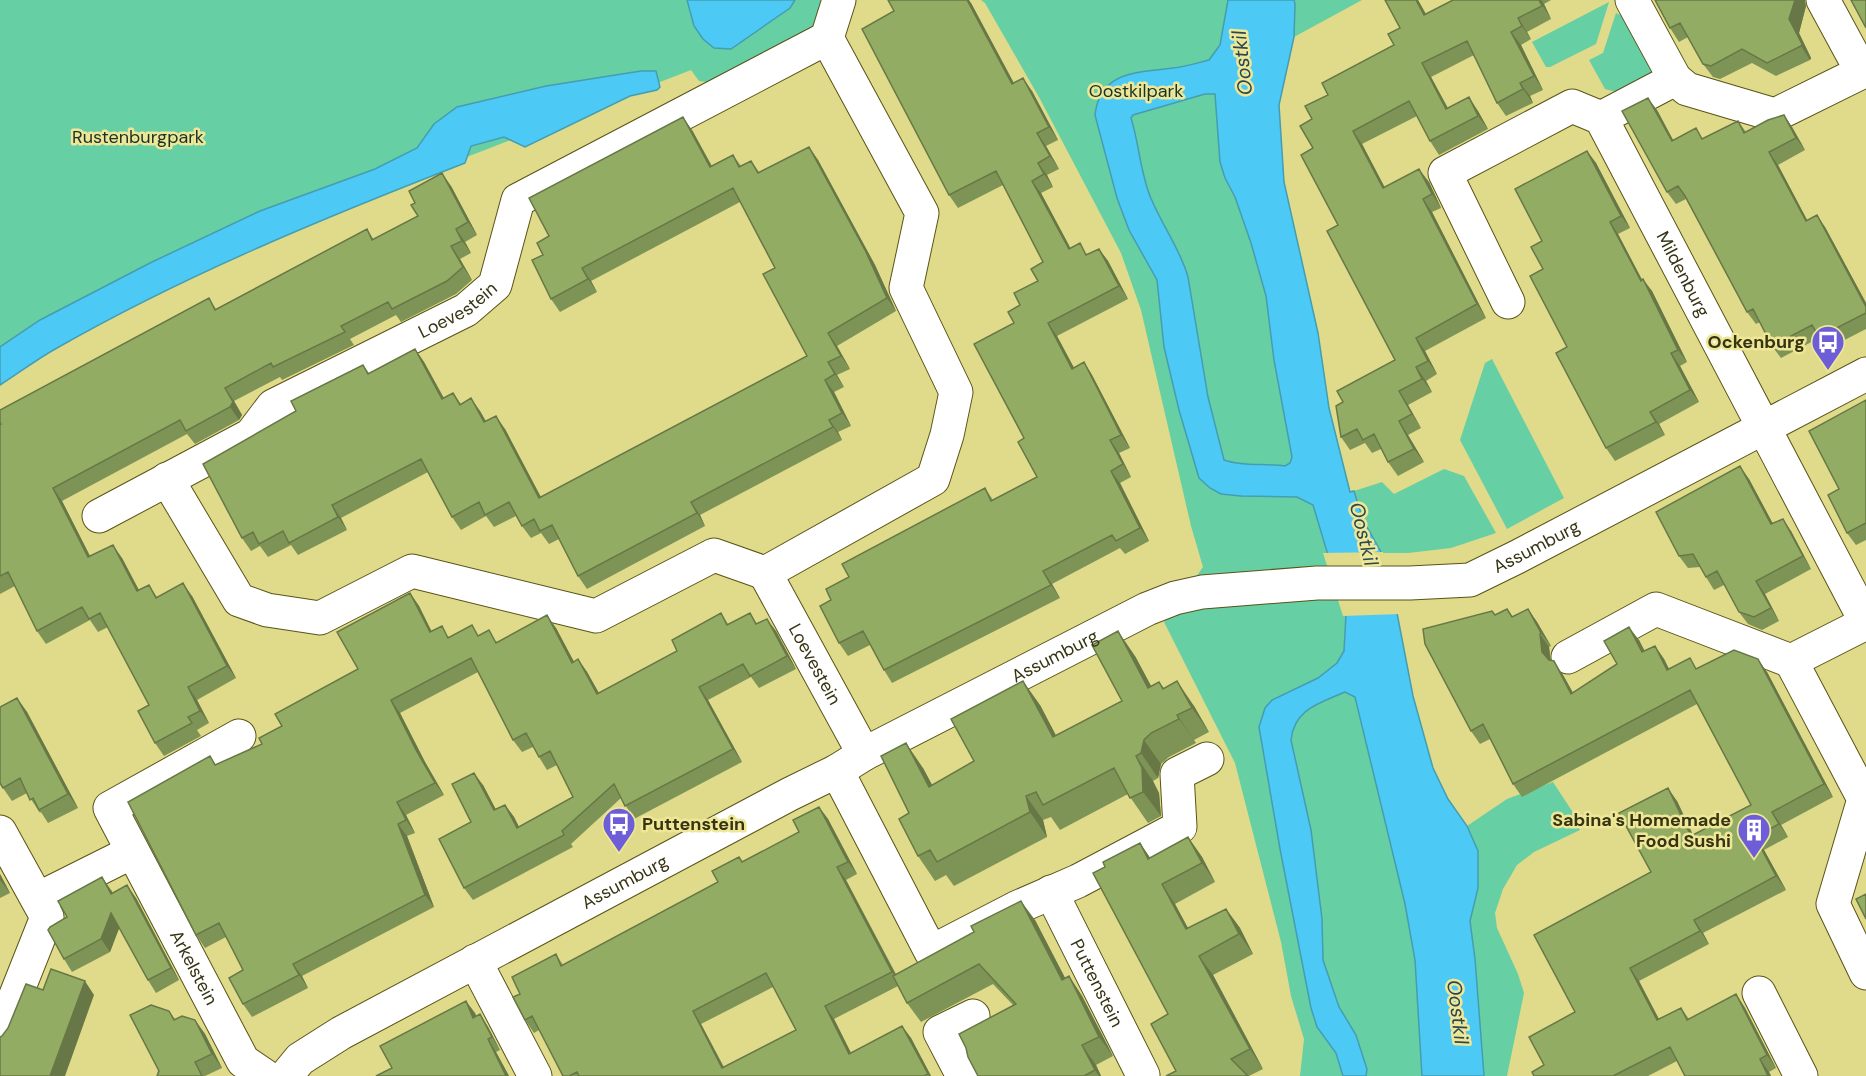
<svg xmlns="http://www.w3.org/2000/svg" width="1866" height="1076" font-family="'DM Sans',sans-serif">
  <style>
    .green { fill: #66cfa4 }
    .water { fill: #4ccaf5; stroke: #459db1; stroke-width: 1.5; fill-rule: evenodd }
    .pier { fill: #e0da8b }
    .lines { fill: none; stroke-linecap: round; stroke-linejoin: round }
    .minor-casing { stroke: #595417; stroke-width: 35 }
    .minor { stroke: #fff; stroke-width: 33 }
    .wall { fill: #7e9456; fill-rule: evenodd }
    .shaded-wall { fill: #677846 }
    .building { fill: #93ac64; stroke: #677846; stroke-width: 1.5; fill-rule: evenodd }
    .labels { text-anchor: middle; stroke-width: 5; stroke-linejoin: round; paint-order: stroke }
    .park-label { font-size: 18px; fill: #193227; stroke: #ede797 }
    .street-label { font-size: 18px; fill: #363413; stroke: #ede797 }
    .poi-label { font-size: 18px; font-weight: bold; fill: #363413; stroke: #ede797; text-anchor: end }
    .water-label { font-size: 20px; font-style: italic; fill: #2c4751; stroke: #ede797 }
  </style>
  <rect width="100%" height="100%" fill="#e0da8b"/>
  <!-- green -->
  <path class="green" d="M0,0H711L790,8L795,0H831L824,25L720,84L699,81L691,70L111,295L0,370Z
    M981,0H1232L1254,254L1266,296L1278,379L1348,611L1430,1000L1435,1076H1300L1304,1039L1291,996L1281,942L1235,763L1164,622L1203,567L1191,526L1141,310L1121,253L1040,99L985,3Z
    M1294,0H1362L1294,37Z
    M1609,2L1596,44L1550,67H1546L1532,42Z
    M1616,13L1625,17L1652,66L1651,74L1616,92L1605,89L1589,60L1603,53Z
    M1492,359L1564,498L1507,529L1460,440L1485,363Z
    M1444,469L1464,476L1496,533L1451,548L1408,553H1382L1363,520L1354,491L1382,482L1394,494Z
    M1553,782L1572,811L1580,830L1534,852L1517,865L1503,889L1495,913L1497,928L1518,974L1524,993L1507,1076H1484L1475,959L1470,921L1478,888V851L1467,826L1507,799Z"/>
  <!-- water -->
  <path class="water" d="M687,0H795L790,8L731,49L714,48L703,39L694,26Z
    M1228,0H1294L1295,4L1294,37L1279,105L1284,182L1318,333L1329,408L1350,492L1354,491L1363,520L1381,552L1397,613L1413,696L1433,768L1448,799L1467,826L1478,851V888L1470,921L1475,959L1484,1076H1422L1415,960L1405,904L1355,697L1345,692C1320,703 1294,709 1291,740L1311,830L1322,919L1323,960L1339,1007L1356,1035L1367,1069L1366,1076H1343L1336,1053L1317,1027L1311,1008L1280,849L1259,727L1265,708L1272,700L1318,678L1337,663L1344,651L1346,615L1313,505L1297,497L1241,496L1221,494L1210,488L1199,478L1179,410L1164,347L1157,280L1129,230L1117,198L1095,115C1100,70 1138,73 1173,68C1185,67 1197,63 1209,60L1220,45ZM1205,94H1215L1220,162L1225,178L1235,197L1251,243L1266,296L1274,360L1292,457L1290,463L1285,466C1265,463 1243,467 1224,460L1208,397L1188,277C1180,248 1161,224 1150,196C1140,171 1139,143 1131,118L1133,115Z
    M641,71H656L660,87L657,90L630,96L525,147L504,137L471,146L465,163C326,217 187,274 57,348C37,359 19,373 0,385V347L40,320L152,262L260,211L375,169L417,148L434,124L457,107L546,86Z"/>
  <!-- pier -->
  <path class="pier" d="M1383,552L1400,614L1343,616L1323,553Z"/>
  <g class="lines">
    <defs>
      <g id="minor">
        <path id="s1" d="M1632,0L1675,79L1601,118L1866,622"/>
        <path d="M1675,79L1687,89L1775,115L1862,72L1823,0"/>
        <path d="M1508,302L1445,173L1572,106L1601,118"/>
        <path d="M167,479L239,600L267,610L320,618L412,571L596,616L714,555L765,573L933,479L947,435L956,392L906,288L922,213L827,38"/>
        <path id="s2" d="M99,516L251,435L273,406L466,310L495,285L518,200L827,38L839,0"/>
        <path id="s3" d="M765,573L864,754"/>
        <path d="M1866,623L1791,661L1864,799L1833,904L1866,973"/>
        <path d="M1568,657L1656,609L1791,661"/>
        <path id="s4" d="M239,736L110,808L243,1061L265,1076"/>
        <path d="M837,771L931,952L1018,907L1078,881L1180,827L1177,774L1207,759"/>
        <path d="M0,832L47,917L0,1035"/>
        <path id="s5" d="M1051,892L1143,1075"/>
        <path d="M38,899L132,852"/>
        <path d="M475,961L535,1076"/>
        <path d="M1759,993L1801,1076"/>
        <path id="s6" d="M286,1076L300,1059L341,1033L790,794L837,771L864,754L1147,609L1175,598L1202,592L1317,583H1410L1470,580L1517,557L1866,374"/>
        <path d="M963,1076L940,1032L973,1016"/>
      </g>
    </defs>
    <!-- minor casing -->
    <use href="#minor" class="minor-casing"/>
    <!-- minor -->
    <use href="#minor" class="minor"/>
  </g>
  <!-- wall -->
  <path class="wall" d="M1385,0H1418L1426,14L1453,0H1551L1544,4L1551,19L1527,32L1531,39L1521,45L1543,90L1530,96L1533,103L1506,116L1497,103L1474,55L1431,77L1448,108L1478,111L1488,129L1439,155L1430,141L1417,116L1362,144L1384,187L1429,182L1441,208L1432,212L1486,318L1425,351L1437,374L1426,381L1432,392L1408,405L1421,428L1408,435L1424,462L1398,476L1388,462L1381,449L1372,453L1365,443L1350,450L1341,437L1343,402L1395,360L1338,225L1313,148L1312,119L1328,95L1394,45L1400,28Z
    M1655,0L1806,6L1799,33L1811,58L1810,60L1776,76L1752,63L1720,79L1713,77L1703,64L1688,37L1679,42L1670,28Z
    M971,3L1014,83L1032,91L1058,140L1046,146L1059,169L1047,175L1053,187L1041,193L1070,248L1088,254L1099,249L1108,261L1128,299L1057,336L1074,368L1084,362L1092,375L1130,448L1119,453L1131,477L1120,483L1149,541L1125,554L1120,548L1052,584L1060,598L892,683L884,670L870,645L848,656L839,643L831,600L849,577L985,488L993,500L1037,477L1024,438L1014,323L1020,305L1038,281L1043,262L1003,185L958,208L949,195Z
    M1657,110L1673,140L1703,138L1738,121L1746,132L1784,115L1792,127L1805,150L1778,165L1807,220L1825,227L1866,303V329L1827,349L1819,338L1781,358L1772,346L1760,322L1756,324L1747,312L1686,199L1676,204L1667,192Z
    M692,130L712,166L733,155L741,166L751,161L759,172L809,147L818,160L875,265L896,311L837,346L850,369L837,375L844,387L834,392L851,426L838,432L842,440L700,515L705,526L587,589L578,576L559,539L549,544L541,533L531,538L522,526L516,516L494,527L486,516L461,530L452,517L428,472L341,518L347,530L298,555L291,545L268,557L260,546L251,551L242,538L296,411L363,365L369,373L415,349L424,362L444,398L453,393L461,404L480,411L486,421L505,429L541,497L807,356L775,268L740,202L591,281L597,292L560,312L551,299L543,255L549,236Z
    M1587,151L1596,163L1630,228L1618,234L1642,280L1652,291L1687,362L1680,366L1699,402L1659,424L1665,435L1615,461L1606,448L1567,347L1543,269L1542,241Z
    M451,186L477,235L465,242L471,253L460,259L472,280L456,294L401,322L396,315L350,339L354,345L282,380L280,377L234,401L242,415L239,420L195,444L187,434L62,501L90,556L122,558L139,590L149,585L157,597L192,596L236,678L197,700L209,723L197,730L201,736L164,756L155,743L149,705L108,627L98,632L90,620L46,644L37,631L15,586L0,594V424L209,298L216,309L367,229L374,240L418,216Z
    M1866,400V540L1856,545L1847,533L1839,489Z
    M1749,479L1773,524L1791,531L1811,569L1765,594L1779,621L1762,630L1748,624L1739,612L1724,585L1714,590L1706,577L1700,567L1688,568L1679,556Z
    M410,593L419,606L431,631L450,637L479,635L498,642L556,628L574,662L578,659L587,672L599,693L677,651L721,613L728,624L750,613L757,624L776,631L796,669L759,688L751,677L708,700L742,762L634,819L621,798L571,844L573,847L473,900L464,888L471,822L483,785L496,810L505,805L514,817L519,827L573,797L557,765L547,770L539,757L533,747L522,752L513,740L478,672L400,713L425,762L444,795L406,815L415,833L407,836L434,907L302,976L308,988L252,1017L243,1004V970L226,937L205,948L196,935L210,756L216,765L262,744L358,669Z
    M1507,609L1512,617L1528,609L1537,622L1551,646L1549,647L1551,660L1563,675L1573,693L1617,664L1639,640L1644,651L1655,646L1664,659L1669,669H1698L1767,672L1833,797L1781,825L1788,837L1764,850L1786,890L1703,933L1709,944L1639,981L1659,1019L1681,1008L1689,1019L1736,994L1745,1008L1776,1068L1769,1072L1771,1076H1685L1677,1061L1648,1076H1534L1544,1065L1575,1012L1651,872L1677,801L1693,835L1751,805L1697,704L1522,797L1513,784L1490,739L1480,744L1471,731Z
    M1135,656L1151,686L1159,682L1164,688L1194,706L1209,732L1194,740L1196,743L1169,757L1161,764L1158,778L1153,781L1159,793L1161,816L1148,823L1128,794L1060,830L1051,817L1043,820L1047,837L954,886L946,875L935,881L918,856L909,813L923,768L932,785L974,761L1040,705L1056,736L1122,701Z
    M17,698L27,712L78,808L48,823L41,812L40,813L27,793L12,801L3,788L0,707Z
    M819,807L828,819L857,874L846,880L896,974L1035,920L1065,978L1069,976L1082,996L1113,1056L1096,1065L1101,1076H978L1013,1005L993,984L921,1022L907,1003L898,986L834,1019L851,1053L902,1026L911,1038L931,1076H563L539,1030L534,1033L525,1020L520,994L556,954L563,965L718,882L743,862L799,832ZM773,987L796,1030L724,1067L701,1024Z
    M1188,837L1202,857L1215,882L1175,904L1188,928L1226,909L1240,928L1253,954L1213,975L1263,1069L1249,1076H1166L1176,1071L1168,1014L1105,867L1140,843L1150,858Z
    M0,874L10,893L0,898Z
    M111,890L113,893L136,898L179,980L156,993L148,980L119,928L110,952L72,972L64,959L67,917Z
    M169,1011L175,1019L195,1020L205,1034L222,1068L205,1076H157Z
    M475,1013L476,1016L480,1014L488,1027L500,1050L496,1052L509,1076H376L392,1068Z"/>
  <!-- shaded-wall -->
  <path class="shaded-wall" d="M967,0H969L971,3L1021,97L1012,84Z
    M1416,0H1418L1434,29L1424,15Z
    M1539,0H1541L1544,4L1551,19Z
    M1795,0H1805L1806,6L1799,33L1811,58L1810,60L1801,46L1789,19Z
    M1518,18L1527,32L1531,39L1522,26Z
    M1511,32L1521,45L1543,90L1534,76Z
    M1422,63L1431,77L1455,122L1446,109Z
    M1023,78L1032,91L1058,140L1049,127Z
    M1520,83L1530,96L1533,103L1523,89Z
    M1469,97L1478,111L1488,129L1478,116Z
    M1648,98L1657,110L1680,153L1672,141Z
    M1784,115L1792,127L1805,150L1796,138Z
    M683,117L692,130L719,180L710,167Z
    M1353,131L1362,144L1392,201L1383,188Z
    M1037,133L1046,146L1059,169L1050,156Z
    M809,147L818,160L875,265L896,311L887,298Z
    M1587,151L1596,163L1630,228L1621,216Z
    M1769,152L1778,165L1814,233L1806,221Z
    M1038,163L1047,175L1053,187L1044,174Z
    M1419,169L1429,182L1441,208L1432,194Z
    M442,173L451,186L477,235L468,222Z
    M1032,181L1041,193L1078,262L1069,249Z
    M1423,199L1432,212L1486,318L1477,304Z
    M1817,215L1825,227L1866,303V307Z
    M1610,222L1618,234L1649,293L1641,281Z
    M456,229L465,242L471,253L462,241Z
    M451,246L460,259L472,280L463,267Z
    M1099,249L1108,261L1128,299L1119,286Z
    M582,268L591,281L597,292L588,279Z
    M1643,279L1652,291L1687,362L1678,350Z
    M1048,323L1057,336L1081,381L1072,369Z
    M828,333L837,346L850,369L841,356Z
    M1416,338L1425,351L1437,374L1428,361Z
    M415,349L424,362L451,412L442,399Z
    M1671,353L1680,366L1699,402L1690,390Z
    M828,362L837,375L844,387L835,374Z
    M1084,362L1092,375L1130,448L1121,435Z
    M1416,367L1426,381L1432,392L1422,379Z
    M825,380L834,392L851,426L842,413Z
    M225,388L234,401L242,415L239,420L230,407Z
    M1399,391L1408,405L1421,428L1412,414Z
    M471,398L480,411L493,435L484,422Z
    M1650,412L1659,424L1665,435L1656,422Z
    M496,416L505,429L548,511L539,498Z
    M829,420L838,432L842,440L833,427Z
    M1399,421L1408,435L1424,462L1414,449Z
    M1110,440L1119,453L1131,477L1123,464Z
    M1740,466L1749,479L1780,537L1771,524Z
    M1111,471L1120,483L1149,541L1140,528Z
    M53,488L62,501L97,570L88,557Z
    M691,502L700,515L705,526L697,513Z
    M332,505L341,518L347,530L338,517Z
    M1783,519L1791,531L1811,569L1803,556Z
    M113,545L122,558L146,604L137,591Z
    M1043,571L1052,584L1060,598L1051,585Z
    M1756,581L1765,594L1779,621L1771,608Z
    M183,583L192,596L236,678L227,666Z
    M410,593L419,606L438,644L430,632Z
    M1528,609L1537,622L1551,646L1541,633Z
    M547,615L556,628L581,675L572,663Z
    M767,619L776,631L796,669L787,656Z
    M1629,627L1639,640L1652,665L1642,652Z
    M1118,631L1135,656L1165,712L1148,688Z
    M1540,634L1549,647L1551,665L1542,652Z
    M1655,646L1664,659L1676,683L1667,670Z
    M578,659L587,672L606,706L597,694Z
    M1758,659L1767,672L1833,797L1824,784Z
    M1554,661L1563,675L1581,707L1571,694Z
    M1023,681L1040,705L1070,762L1053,737Z
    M1177,681L1194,706L1209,732L1192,708Z
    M188,687L197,700L209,723L200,711Z
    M699,687L708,700L742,762L733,749Z
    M17,698L27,712L78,808L68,794Z
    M391,700L400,713L425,762L444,795L435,783L416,750Z
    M1177,715L1194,740L1196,743L1179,719Z
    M1144,740L1161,764L1158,778L1141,753Z
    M906,743L923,768L946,811L929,787Z
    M1136,756L1153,781L1159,793L1161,816L1143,792Z
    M474,773L483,785L503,823L494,810Z
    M1668,788L1677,801L1700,850L1691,836Z
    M1026,796L1043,820L1047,837L1030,812Z
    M397,802L406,815L415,833L406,820Z
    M505,805L514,817L526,841L517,828Z
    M819,807L828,819L857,874L848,862Z
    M1772,812L1781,825L1788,837L1779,824Z
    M398,824L407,836L434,907L425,895Z
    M1188,837L1202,857L1215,882L1202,863Z
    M1755,837L1764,850L1786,890L1776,876Z
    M1140,843L1153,862L1148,859Z
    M837,867L846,880L901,985L892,972Z
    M0,874L10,893L0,880Z
    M102,877L111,890L120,906L111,894Z
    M1162,884L1175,904L1199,949L1186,929Z
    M127,885L136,898L179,980L171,968Z
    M1021,901L1035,920L1076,999L1062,980Z
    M1226,909L1240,928L1253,954L1239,934Z
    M111,913L120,926L110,952L101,939Z
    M1694,920L1703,933L1709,944L1700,931Z
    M1199,956L1213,975L1263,1069L1250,1049Z
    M293,964L302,976L308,988L299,975Z
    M1630,968L1639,981L1666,1033L1657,1020Z
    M1069,976L1082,996L1113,1056L1099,1037Z
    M85,981L94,995L65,1076H50Z
    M1736,994L1745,1008L1776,1068L1767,1055Z
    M466,1001L475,1013L481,1030L473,1018Z
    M825,1006L834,1019L858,1067L849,1054Z
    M693,1011L701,1024L728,1076L722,1068Z
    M480,1014L488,1027L500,1050L492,1037Z
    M195,1020L205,1034L222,1068L212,1054Z
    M902,1026L911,1038L931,1076H929L928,1074Z
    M488,1039L496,1052L509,1076H506Z
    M1082,1045L1096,1065L1101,1076H1099L1095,1070Z
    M1760,1059L1769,1072L1771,1076H1768Z"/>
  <!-- building -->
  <path class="building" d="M888,0H967L1012,84L1023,78L1049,127L1037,133L1050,156L1038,163L1044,174L1032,181L1069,249L1080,243L1086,255L1099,249L1119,286L1048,323L1072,369L1084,362L1121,435L1110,440L1123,464L1111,471L1140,528L1116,541L1112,535L1043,571L1051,585L884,670L863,631L839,643L820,606L831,600L826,589L849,577L842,564L985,488L991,501L1037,477L1018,442L1024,438L974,344L1014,323L1008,312L1020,305L1014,293L1038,281L1031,269L1043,262L996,171L949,195L862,29L894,11Z
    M1385,0H1416L1424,15L1453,0H1539L1542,6L1518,18L1522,26L1511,32L1534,76L1520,83L1523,89L1497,103L1467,41L1422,63L1446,109L1469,97L1478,116L1430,141L1409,101L1353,131L1383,188L1419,169L1432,194L1423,199L1477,304L1416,338L1428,361L1416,367L1422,379L1399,391L1412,414L1399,421L1414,449L1388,462L1374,434L1363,440L1357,429L1341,437L1336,406L1343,402L1337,391L1395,360L1327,231L1338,225L1301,155L1313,148L1300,126L1312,119L1305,106L1328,95L1322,83L1394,45L1388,34L1400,28Z
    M1655,0H1795L1789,19L1802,44L1801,46L1767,63L1742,49L1711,66L1703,64L1680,23L1670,28Z
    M1851,0H1866V28Z
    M1648,98L1672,141L1696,128L1702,139L1738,121L1744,133L1768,120L1784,115L1796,138L1769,152L1806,221L1817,215L1866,307V313L1819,337L1812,325L1772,346L1753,309L1747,312L1685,196L1678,186L1667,192L1622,111Z
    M683,117L710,167L733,155L739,167L751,161L758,173L809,147L866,252L887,298L828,333L841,356L828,362L835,374L825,380L842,413L829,420L833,427L691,502L697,513L578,576L552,525L540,531L534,519L522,526L509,502L485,515L479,502L452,517L421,459L332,505L338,517L289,543L283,531L259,544L253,532L242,538L203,464L296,411L291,401L363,365L368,374L415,349L442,399L453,393L460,405L471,398L484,422L496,416L539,498L807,356L763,274L775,268L733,188L582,268L588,279L551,299L532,260L543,255L537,243L549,236L529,198Z
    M1587,151L1621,216L1610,222L1641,281L1643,279L1678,350L1671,353L1690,390L1650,412L1656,422L1606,448L1556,353L1567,347L1530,276L1543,269L1531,247L1542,241L1515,189Z
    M442,173L468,222L456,229L462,241L451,246L463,267L447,281L392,309L388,302L341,326L345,332L273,367L271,363L225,388L233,402L230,407L186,431L180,420L53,488L88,557L113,545L137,591L149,585L156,598L183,583L227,666L188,687L200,711L188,717L192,723L155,743L138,711L149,705L100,613L89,619L82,607L37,631L8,572L0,576V424H1L0,422V410L209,298L215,310L367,229L372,240L418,216L411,205L415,203L409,191Z
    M1866,400V523L1847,533L1828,495L1839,489L1809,431Z
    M1740,466L1771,524L1783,519L1803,556L1756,581L1771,608L1754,617L1739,612L1717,571L1706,577L1693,554L1679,556L1656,512Z
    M410,593L430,632L442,626L448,638L472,625L478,636L489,630L496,643L547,615L572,663L578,659L597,694L677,651L672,640L721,613L727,625L750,613L756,624L767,619L787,656L750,676L743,664L699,687L733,749L625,806L614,784L562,831L564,835L464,888L439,839L471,822L452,784L474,773L494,810L505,805L517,828L573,797L550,751L539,757L526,733L513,740L471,658L391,700L416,750L435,783L397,802L406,820L398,824L425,895L293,964L299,975L243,1004L229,978L243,970L219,923L196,935L128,802L210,756L215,765L262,744L259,738L282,726L275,714L358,669L337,632Z
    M1507,609L1512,617L1528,609L1541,633L1540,634L1542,652L1549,660L1554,661L1571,694L1617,664L1604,641L1629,627L1642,652L1655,646L1667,670L1690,658L1696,669L1734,650L1758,659L1824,784L1772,812L1779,824L1755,837L1776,876L1694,920L1700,931L1630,968L1657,1020L1681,1008L1687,1020L1736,994L1767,1055L1760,1059L1768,1076H1685L1670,1047L1613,1076H1534L1532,1072L1544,1065L1529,1037L1575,1012L1534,935L1651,872L1619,813L1668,788L1691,836L1751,805L1690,690L1513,784L1483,724L1471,731L1425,644L1423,629L1492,611L1495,615Z
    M1118,631L1148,688L1159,682L1163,689L1177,681L1192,708L1177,715L1179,719L1151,733L1144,740L1141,753L1136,756L1142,768L1143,792L1130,798L1114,768L1043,805L1036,792L1026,796L1030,812L937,862L930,850L918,856L899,819L909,813L881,756L906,743L929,787L974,761L951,719L1023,681L1053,737L1122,701L1092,645Z
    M17,698L68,794L39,810L33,798L30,800L20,778L3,788L0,783V707Z
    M819,807L848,862L837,867L892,972L825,1006L849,1054L902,1026L928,1074L924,1076H579L577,1072L569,1076H563L532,1016L525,1020L513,997L520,994L512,977L556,954L561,966L718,882L712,871L739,857L742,862L799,832L793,820ZM766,973L796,1030L722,1068L693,1011Z
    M1188,837L1202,863L1162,884L1186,929L1226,909L1239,934L1199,956L1250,1049L1231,1059L1248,1076H1166L1176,1071L1151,1024L1168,1014L1093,873L1105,867L1103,862L1140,843L1148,859Z
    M102,877L111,894L127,885L171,968L148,980L111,913L101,939L64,959L48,930L50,927L67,917L58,901Z
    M1866,894V919L1856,899Z
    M1021,901L1062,980L1069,976L1099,1037L1082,1045L1095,1070L1084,1076H978L968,1057L966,1048L959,1034L1016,1004L979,964L907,1003L893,976L974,932L971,926Z
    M51,969L85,981L50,1076H0V1037L2,1036L8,1028L26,984L43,990Z
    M466,1001L473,1018L480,1014L492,1037L488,1039L506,1076H376L392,1068L380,1046Z
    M151,1005L169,1011L174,1020L182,1016L195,1020L212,1054L195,1062L202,1076H157L159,1071L130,1015Z"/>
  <!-- icons -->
  <defs>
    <symbol id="bus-pin" viewBox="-11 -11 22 30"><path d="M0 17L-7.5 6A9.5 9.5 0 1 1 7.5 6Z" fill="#6d5dd7" stroke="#ede797"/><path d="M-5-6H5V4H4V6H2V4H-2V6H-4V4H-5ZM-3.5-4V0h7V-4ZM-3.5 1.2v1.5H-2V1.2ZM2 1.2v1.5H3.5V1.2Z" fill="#fff"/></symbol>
    <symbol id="building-pin" viewBox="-11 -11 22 30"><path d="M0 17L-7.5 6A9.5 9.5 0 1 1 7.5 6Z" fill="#6d5dd7" stroke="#ede797"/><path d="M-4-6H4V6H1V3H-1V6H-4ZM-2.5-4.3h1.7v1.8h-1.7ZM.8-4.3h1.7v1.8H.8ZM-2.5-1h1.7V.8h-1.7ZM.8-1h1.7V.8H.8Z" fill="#fff"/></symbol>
  </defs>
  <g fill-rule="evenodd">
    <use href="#bus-pin" x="1809" y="323" width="38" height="52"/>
    <use href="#bus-pin" x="600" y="805" width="38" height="52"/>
    <use href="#building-pin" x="1735" y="811" width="38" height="52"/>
  </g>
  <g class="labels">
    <!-- park labels -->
    <g class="park-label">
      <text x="1136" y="97">Oostkilpark</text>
      <text x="138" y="143">Rustenburgpark</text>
    </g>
    <!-- street labels -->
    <g class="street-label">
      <text dy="6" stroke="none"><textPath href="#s1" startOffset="350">Mildenburg</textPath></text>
      <text dy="6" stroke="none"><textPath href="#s2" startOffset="417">Loevestein</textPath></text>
      <text dy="6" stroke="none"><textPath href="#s6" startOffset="1382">Assumburg</textPath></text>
      <text dy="6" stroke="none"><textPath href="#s6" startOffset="878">Assumburg</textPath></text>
      <text dy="6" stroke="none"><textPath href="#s3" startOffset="104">Loevestein</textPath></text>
      <text dy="6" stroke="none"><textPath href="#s6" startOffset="392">Assumburg</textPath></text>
      <text dy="6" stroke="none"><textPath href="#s4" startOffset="328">Arkelstein</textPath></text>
      <text dy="6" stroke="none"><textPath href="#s5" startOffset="102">Puttenstein</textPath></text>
    </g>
    <!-- poi labels -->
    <g class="poi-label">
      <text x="1805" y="348">Ockenburg</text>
      <text x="1731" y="826">Sabina's Homemade<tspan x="1731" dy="21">Food Sushi</tspan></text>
      <text x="642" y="830" text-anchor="start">Puttenstein</text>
    </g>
    <!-- water labels -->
    <g class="water-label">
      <text transform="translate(1242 63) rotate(-96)" y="7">Oostkil</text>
      <text transform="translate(1364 534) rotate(76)" y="7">Oostkil</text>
      <text transform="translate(1458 1012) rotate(83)" y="7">Oostkil</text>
    </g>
  </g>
</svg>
